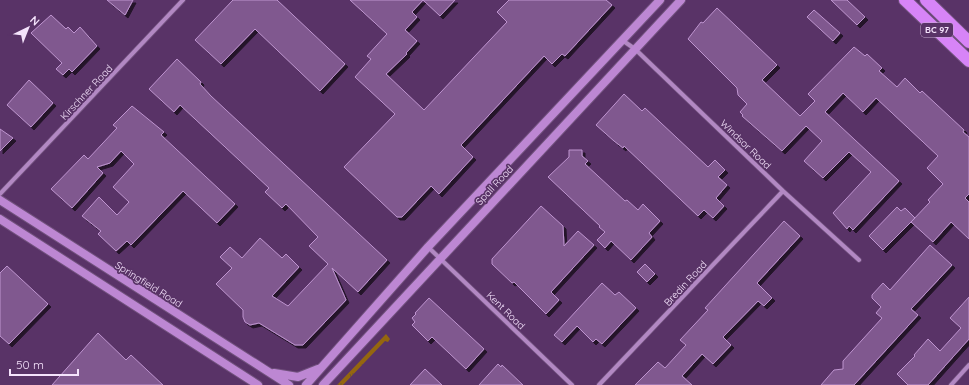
<svg xmlns="http://www.w3.org/2000/svg" width="969" height="385" font-family="Quicksand,sans-serif">
  <style>
    .grass { fill: url(#grass-tufts) }
    .building { fill: #80588f; stroke: #be94cf; filter: url(#shadow) }
    .lines { fill: none; stroke-linecap: round; stroke-linejoin: round }
    .street-casing { stroke: #71517d; stroke-width: 5.5 }
    .secondary-casing { stroke: #71517d; stroke-width: 10 }
    .highway-casing { stroke: #71517d; stroke-width: 14 }
    .street { stroke: #b288c3; stroke-width: 4 }
    .secondary { stroke: #bd87d3; stroke-width: 8 }
    .highway { stroke: #d784f7; stroke-width: 12 }
    .labels { text-anchor: middle; stroke-width: 3.5; stroke-linejoin: round; paint-order: stroke }
    .shield { fill: #593367; stroke: #c6aecf; stroke-width: 1 }
    .shield-label { font-size: 9px; font-weight: bold; fill: #f5e3fc }
    .street-label { font-size: 10px; fill: #f5e3fc; stroke: #593367 }
  </style>
  <defs>
    <pattern id="grass-tufts" width="24" height="20" patternUnits="userSpaceOnUse"><rect width="24" height="20" fill="#95660f"/><path d="M3 7l-1-3M5 7V3M7 7l1-3M15 17l-1-3M17 17v-4M19 17l1-3" fill="none" stroke="#70552e"/></pattern>
    <filter id="shadow"><feDropShadow dx="3" dy="3" stdDeviation="0" flood-color="#0009"/></filter>
  </defs>
  <rect width="100%" height="100%" fill="#593367"/>
  <!-- grass -->
  <path class="grass" d="M386,334L390,339L388,342L385,341L343,385H337Z"/>
  <!-- building -->
  <path class="building" d="M107,0H133L125,15Z
    M233,0H277L345,64L320,91L255,29L221,64L195,40Z
    M350,0H455L440,16L423,0L412,12L417,17L405,30L417,41L406,53L407,54L386,74L424,110L507,22L497,12L509,0H606L612,5L565,56L562,54L552,64L544,56L461,145L473,157L439,194L431,186L402,217H397L344,167L395,114L355,77L371,59L367,56L387,34Z
    M831,0H847L865,17L857,25Z
    M717,8L777,65L762,80L800,116L815,101L808,94L854,47L865,56L867,54L882,68L879,71L897,87L905,78L920,93L922,91L964,130L963,132L969,137V194L965,198L969,202V239L951,222L933,242L911,222L930,202L928,200L943,184L927,168L938,156L876,98L863,112L843,93L825,112L899,181L853,230L849,226L847,229L833,213L871,172L849,152L823,178L804,161L822,141L806,126L782,151L742,116L743,115L740,112L747,104L738,95L737,88L688,39L701,22L703,23Z
    M814,10L840,33L833,41L807,17Z
    M51,15L66,29L68,27L74,33L80,27L97,46L72,72L69,69L63,75L56,69L62,63L31,33Z
    M177,59L201,82L200,84L211,96L387,260L358,292L332,268L346,300L303,345H295L259,323L250,325L245,322L243,317V310L216,284L232,268L220,257L230,247L242,258L260,238L282,258L286,254L299,267L272,296L288,306L328,264L309,246L318,237L286,204L282,208L265,192L269,188L180,105L174,112L149,89Z
    M29,80L53,103L31,127L7,105Z
    M624,94L642,111L645,108L708,167L715,160L725,170L718,177L727,185L716,198L724,206L713,218L704,210L698,216L624,146L623,148L614,141L596,125Z
    M132,106L164,132L161,135L235,204L217,223L183,191L131,245L127,241L116,251L98,234L101,231L82,216L99,197L117,215L129,202L113,187L134,164L121,151L110,163L97,167L103,173L72,208L51,189L84,155L88,159L117,128L113,125Z
    M0,129L13,138L0,151Z
    M569,150H582V156L588,161L585,164L625,201L627,200L638,210L643,204L660,221L649,233L652,237L631,260L611,241L605,248L597,240L605,232L599,227L600,226L548,177L569,157Z
    M541,206L563,226L564,246L578,231L594,245L551,292L559,300L546,314L514,282L512,283L492,264V259Z
    M897,207L901,211L905,208L915,218L883,250L869,236Z
    M784,221L800,236L757,283L772,298L764,306L758,301L723,337L731,345L713,364L702,354L682,376L692,385H635L658,362L665,368L686,345L680,340L708,310L705,308Z
    M930,245L952,265L911,309L918,315L854,385H821L834,370L843,369V361L882,318L876,313L881,307L872,298V295L883,283L890,290Z
    M645,264L655,274L647,282L637,272Z
    M7,266L48,304L9,344L0,336V273Z
    M602,283L615,295L619,292L636,308L602,344L596,339L593,342L577,326L562,342L554,335Z
    M969,297V339L928,385H908L897,374L915,356L914,355L928,339L940,351L961,328L950,318Z
    M429,298L484,349L466,369L432,337L428,341L412,325L415,322L412,318L416,314L415,313Z
    M98,333L126,360L131,355L163,385H52Z
    M498,364L501,367L502,365L523,385H479Z
    M425,369L442,385H410Z"/>
  <g class="lines">
    <defs>
      <path id="street" d="M622,40L635,49L783,191L859,260
        M0,194L183,0
        M428,247L572,385
        M599,385L783,191
        M951,385L969,365"/>
      <path id="secondary" d="M0,200L289,385
        M0,219L258,385
        M274,373L298,377L318,369
        M306,385L428,247L660,0
        M323,385L681,0"/>
      <path id="highway" d="M905,0L969,61
        M926,0L969,42"/>
    </defs>
    <!-- street casing -->
    <use href="#street" class="street-casing"/>
    <!-- secondary casing -->
    <use href="#secondary" class="secondary-casing"/>
    <!-- highway casing -->
    <use href="#highway" class="highway-casing"/>
    <!-- street -->
    <use href="#street" class="street"/>
    <!-- secondary -->
    <use href="#secondary" class="secondary"/>
    <!-- highway -->
    <use href="#highway" class="highway"/>
  </g>
  <g class="labels">
    <!-- shield labels -->
    <rect class="shield" x="921" y="23" width="32" height="14" rx="3"/>
    <g class="shield-label">
      <text x="937" y="33">BC 97</text>
    </g>
    <!-- street labels -->
    <g class="street-label">
      <text transform="translate(86 92) rotate(-47)" y="4">Kirschner Road</text>
      <text transform="translate(746 144) rotate(44)" y="4">Windsor Road</text>
      <text transform="translate(494 185) rotate(-47)" y="4">Spall Road</text>
      <text transform="translate(685 283) rotate(-47)" y="4">Bredin Road</text>
      <text transform="translate(149 284) rotate(32)" y="4">Springfield Road</text>
      <text transform="translate(506 310) rotate(44)" y="4">Kent Road</text>
    </g>
  </g>
  <!-- north arrow -->
  <g transform="translate(28 28) rotate(43)" stroke="#593367" stroke-width="3" paint-order="stroke">
  <path d="M0-3L7 15L0 10L-7 15Z" fill="#f5e3fc"/>
  <text y="-6" font-size="11" font-weight="bold" text-anchor="middle" fill="#f5e3fc">N</text>
  </g>
  <!-- scale -->
  <path d="M10 369v6h68v-6" fill="none" stroke="#f5e3fc" stroke-width="2"/>
  <text x="16" y="369" font-size="12" fill="#f5e3fc" stroke="#593367" stroke-width="3" paint-order="stroke">50 m</text>
</svg>
